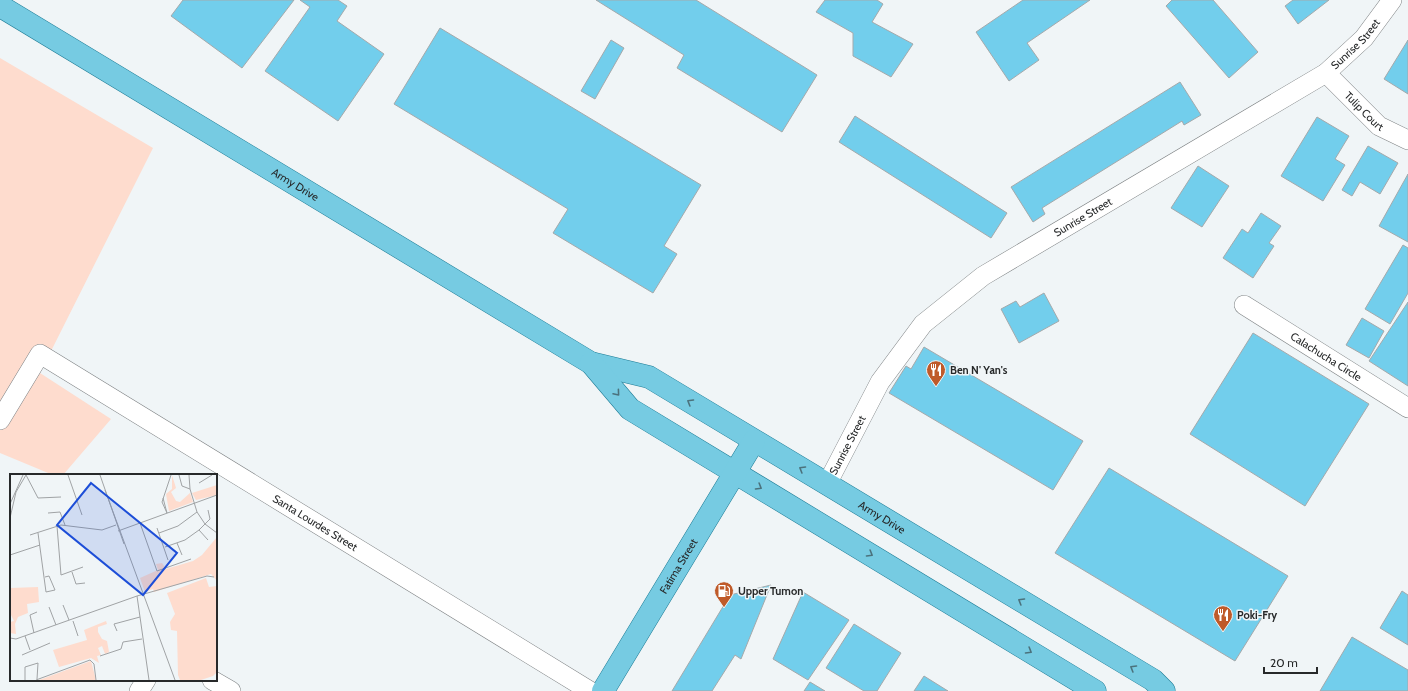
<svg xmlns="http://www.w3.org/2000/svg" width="1408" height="691" font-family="Cabin,sans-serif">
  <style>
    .green { fill: #fedcce }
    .building { fill: #72ceec; stroke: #a4a9ab }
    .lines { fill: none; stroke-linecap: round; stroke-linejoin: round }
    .minor-casing { stroke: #7e8284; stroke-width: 20 }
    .major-casing { stroke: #1f7c95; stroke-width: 23 }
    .minor { stroke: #fff; stroke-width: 19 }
    .major { stroke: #76cbe2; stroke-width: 22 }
    .oneway { stroke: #4b727d }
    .labels { text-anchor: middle; stroke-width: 3; stroke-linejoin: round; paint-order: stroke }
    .street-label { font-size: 11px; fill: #27292a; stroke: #f0f5f7 }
    .poi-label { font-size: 11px; font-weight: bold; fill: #27292a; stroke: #f0f5f7; text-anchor: start }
    .inset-road { fill: none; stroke: #a0a3a5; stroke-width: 1 }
    .view { fill: #1d4ed8; fill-opacity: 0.15; stroke: #1d4ed8; stroke-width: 2 }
    .inset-edge { fill: none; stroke: #27292a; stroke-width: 2 }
  </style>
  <rect width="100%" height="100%" fill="#f0f5f7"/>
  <!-- green -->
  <path class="green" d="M0,58L153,148L40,373L111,419L63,475H53L0,453Z"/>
  <!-- building -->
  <path class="building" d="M183,0H294L242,68L171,16Z
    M300,0H338L347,6L337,21L384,54L338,121L265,71L310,7Z
    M596,0H696L817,75L782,132L677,68L684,55Z
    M825,0H877L883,4L872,22L913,44L891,77L853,56V33L816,12Z
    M1023,0H1090L1027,43L1039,60L1009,81L976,32Z
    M1172,0H1213L1258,52L1229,78L1166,6Z
    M1293,0H1329L1298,24L1285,6Z
    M440,28L701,185L664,246L677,254L653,293L553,233L568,209L394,104Z
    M611,40L624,48L595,99L581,91Z
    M1408,40V94L1384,79Z
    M1180,82L1201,115L1184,125L1182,121L1042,208L1045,214L1033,222L1011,187Z
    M855,116L1007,213L991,238L839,142Z
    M1317,117L1349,136L1335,159L1345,165L1323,201L1281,176Z
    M1368,146L1398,163L1380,194L1360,182L1352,196L1342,190Z
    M1198,166L1229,186L1202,227L1171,208Z
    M1408,174V242L1379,226Z
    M1261,213L1281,226L1269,243L1274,246L1253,278L1223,258L1242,229L1248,233Z
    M1403,245L1408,248V293L1390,324L1365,309Z
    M1044,293L1059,321L1019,343L1001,309L1016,301L1020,307Z
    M1408,302V386L1369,361Z
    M1362,318L1384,331L1369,358L1346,345Z
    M1253,333L1369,404L1305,506L1190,434Z
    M924,347L1083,441L1053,490L889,393L906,366L911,369Z
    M1109,468L1288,576L1235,661L1055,553Z
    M771,585L741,659L735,655L712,691H672L730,595Z
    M1402,591L1408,595V645L1380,628Z
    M803,592L849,620L808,680L773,659Z
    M854,624L901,653L877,691H864L826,668Z
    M1352,637L1408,670V691H1320Z
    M924,676L948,691H914Z
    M810,682L825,691H804Z"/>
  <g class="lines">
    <defs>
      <g id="minor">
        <path id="s1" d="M1326,73L1379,126L1408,140"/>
        <path id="s2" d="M1244,305L1408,408"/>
        <path id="s3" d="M0,420L40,354L590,691"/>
        <path id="s4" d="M827,484L880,382L923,324L983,276L1326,73L1364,38L1392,0"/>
        <path d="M212,680L231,691"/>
        <path d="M139,691L146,680"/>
      </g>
      <g id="major">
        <path id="s5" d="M0,6L591,363L649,377L1153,680L1164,691"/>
        <path d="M591,363L630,409L1095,691"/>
        <path id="s6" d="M603,691L754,441"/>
      </g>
    </defs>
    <!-- minor casing -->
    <use href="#minor" class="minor-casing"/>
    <!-- major casing -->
    <use href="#major" class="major-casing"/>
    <!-- minor -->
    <use href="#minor" class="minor"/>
    <!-- major -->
    <use href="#major" class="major"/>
  </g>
  <!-- one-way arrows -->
  <defs><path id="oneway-chevron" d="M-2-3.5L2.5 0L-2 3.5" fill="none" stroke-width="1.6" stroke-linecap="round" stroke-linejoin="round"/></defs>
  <g class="oneway">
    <use href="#oneway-chevron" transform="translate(617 393) rotate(50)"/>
    <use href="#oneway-chevron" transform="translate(690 402) rotate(-149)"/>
    <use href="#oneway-chevron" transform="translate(802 469) rotate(-149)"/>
    <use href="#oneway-chevron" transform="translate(759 487) rotate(31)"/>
    <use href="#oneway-chevron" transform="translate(870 554) rotate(31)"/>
    <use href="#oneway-chevron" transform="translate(1021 601) rotate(-149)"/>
    <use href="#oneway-chevron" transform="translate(1029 651) rotate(31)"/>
    <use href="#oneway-chevron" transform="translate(1133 668) rotate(-149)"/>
  </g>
  <!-- icons -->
  <defs>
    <symbol id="restaurant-pin" viewBox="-11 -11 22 30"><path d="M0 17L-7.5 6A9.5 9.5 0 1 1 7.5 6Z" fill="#bf5a29" stroke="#f0f5f7"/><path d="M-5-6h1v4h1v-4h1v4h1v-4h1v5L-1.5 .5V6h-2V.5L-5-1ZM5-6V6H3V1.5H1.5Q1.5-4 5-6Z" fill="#fff"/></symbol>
    <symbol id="fuel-pin" viewBox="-11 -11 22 30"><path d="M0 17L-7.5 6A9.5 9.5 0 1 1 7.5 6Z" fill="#bf5a29" stroke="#f0f5f7"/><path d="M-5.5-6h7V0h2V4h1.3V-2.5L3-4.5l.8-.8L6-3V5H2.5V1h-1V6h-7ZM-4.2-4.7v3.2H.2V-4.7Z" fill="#fff"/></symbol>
  </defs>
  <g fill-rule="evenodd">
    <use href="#restaurant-pin" x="925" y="359" width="22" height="30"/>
    <use href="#fuel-pin" x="713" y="580" width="22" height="30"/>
    <use href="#restaurant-pin" x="1212" y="604" width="22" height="30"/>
  </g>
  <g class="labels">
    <!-- street labels -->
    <g class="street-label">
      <text dy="4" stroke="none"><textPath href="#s4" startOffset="704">Sunrise Street</textPath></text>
      <text dy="4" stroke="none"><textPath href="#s1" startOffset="54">Tulip Court</textPath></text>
      <text dy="4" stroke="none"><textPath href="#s5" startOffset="345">Army Drive</textPath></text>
      <text dy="4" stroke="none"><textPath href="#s4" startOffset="380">Sunrise Street</textPath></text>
      <text dy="4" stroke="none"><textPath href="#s2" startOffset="97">Calachucha Circle</textPath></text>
      <text dy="4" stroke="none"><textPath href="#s4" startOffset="44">Sunrise Street</textPath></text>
      <text dy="4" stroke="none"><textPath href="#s5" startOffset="1022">Army Drive</textPath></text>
      <text dy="4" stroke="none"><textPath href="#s3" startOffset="400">Santa Lourdes Street</textPath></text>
      <text dy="4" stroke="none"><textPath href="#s6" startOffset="146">Fatima Street</textPath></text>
    </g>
    <!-- poi labels -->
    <g class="poi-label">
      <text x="950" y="374">Ben N' Yan's</text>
      <text x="738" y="595">Upper Tumon</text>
      <text x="1237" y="619">Poki-Fry</text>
    </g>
  </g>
  <!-- overview -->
  <g transform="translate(10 474)">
    <rect width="207" height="207" fill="#f0f5f7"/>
    <path d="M162,1L166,14L161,18L166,27L170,28L180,19L183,28L159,37L156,20L162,15ZM207,11V21L186,26L182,19ZM207,63V107L201,100L144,118L143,115L135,118L130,104L148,96L146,90L152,89L156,95L183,87L192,81ZM196,104L199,113L207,112V198L203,202L191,206H170L168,201L167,157L161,156L160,148L165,140L157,119ZM28,113L29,128L17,130L18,139L8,143L5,150L6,160L0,159V148L4,147L0,139V114ZM96,147L97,150L88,153V158L92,165L97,167L99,178L95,180L92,172L88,174L91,181L87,182L89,189L81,184L49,193L43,176L77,166L74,156ZM81,187L86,206H29Z" fill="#fedcce"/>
    <path class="inset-road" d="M16,1L28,24L51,23M58,1L72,41M90,1L114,70M169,1L172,12L180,15M179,1L180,15L187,38L195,50L207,59M189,9L202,1M95,16L165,206M153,24L157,39M0,30L13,1M38,39L50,38L55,51M157,39L152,28L161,1M0,44L6,18L16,1M130,49L147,97L181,85M47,52L51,101L73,93M147,54L158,86M189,56L198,66M108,57L207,21M28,59L36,118L45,116L39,102L35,103M149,59L168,52L187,38M20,61L51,51L92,56L106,51M167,69L172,81M155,73L175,66L189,56L200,45L198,36M0,81L30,71M62,98L66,110L75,109M127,122L139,206M53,131L59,146M39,133L46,151M63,147L68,162M107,157L104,150L130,143M24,159L20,141L27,138M15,162L20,176M0,164L6,165L127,122L197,102L204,103M12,181L40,169M90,182L111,175L113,168L132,165M15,206V193L28,189L27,205M26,206L80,186L84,190L86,206"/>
    <path class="view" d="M81,9L167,79L133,121L47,51Z"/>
    <rect width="207" height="207" class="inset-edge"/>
  </g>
  <!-- scale -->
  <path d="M1264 667v6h53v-6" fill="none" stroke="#27292a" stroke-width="2"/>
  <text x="1270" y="667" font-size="12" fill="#27292a" stroke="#f0f5f7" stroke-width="3" paint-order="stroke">20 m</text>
</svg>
